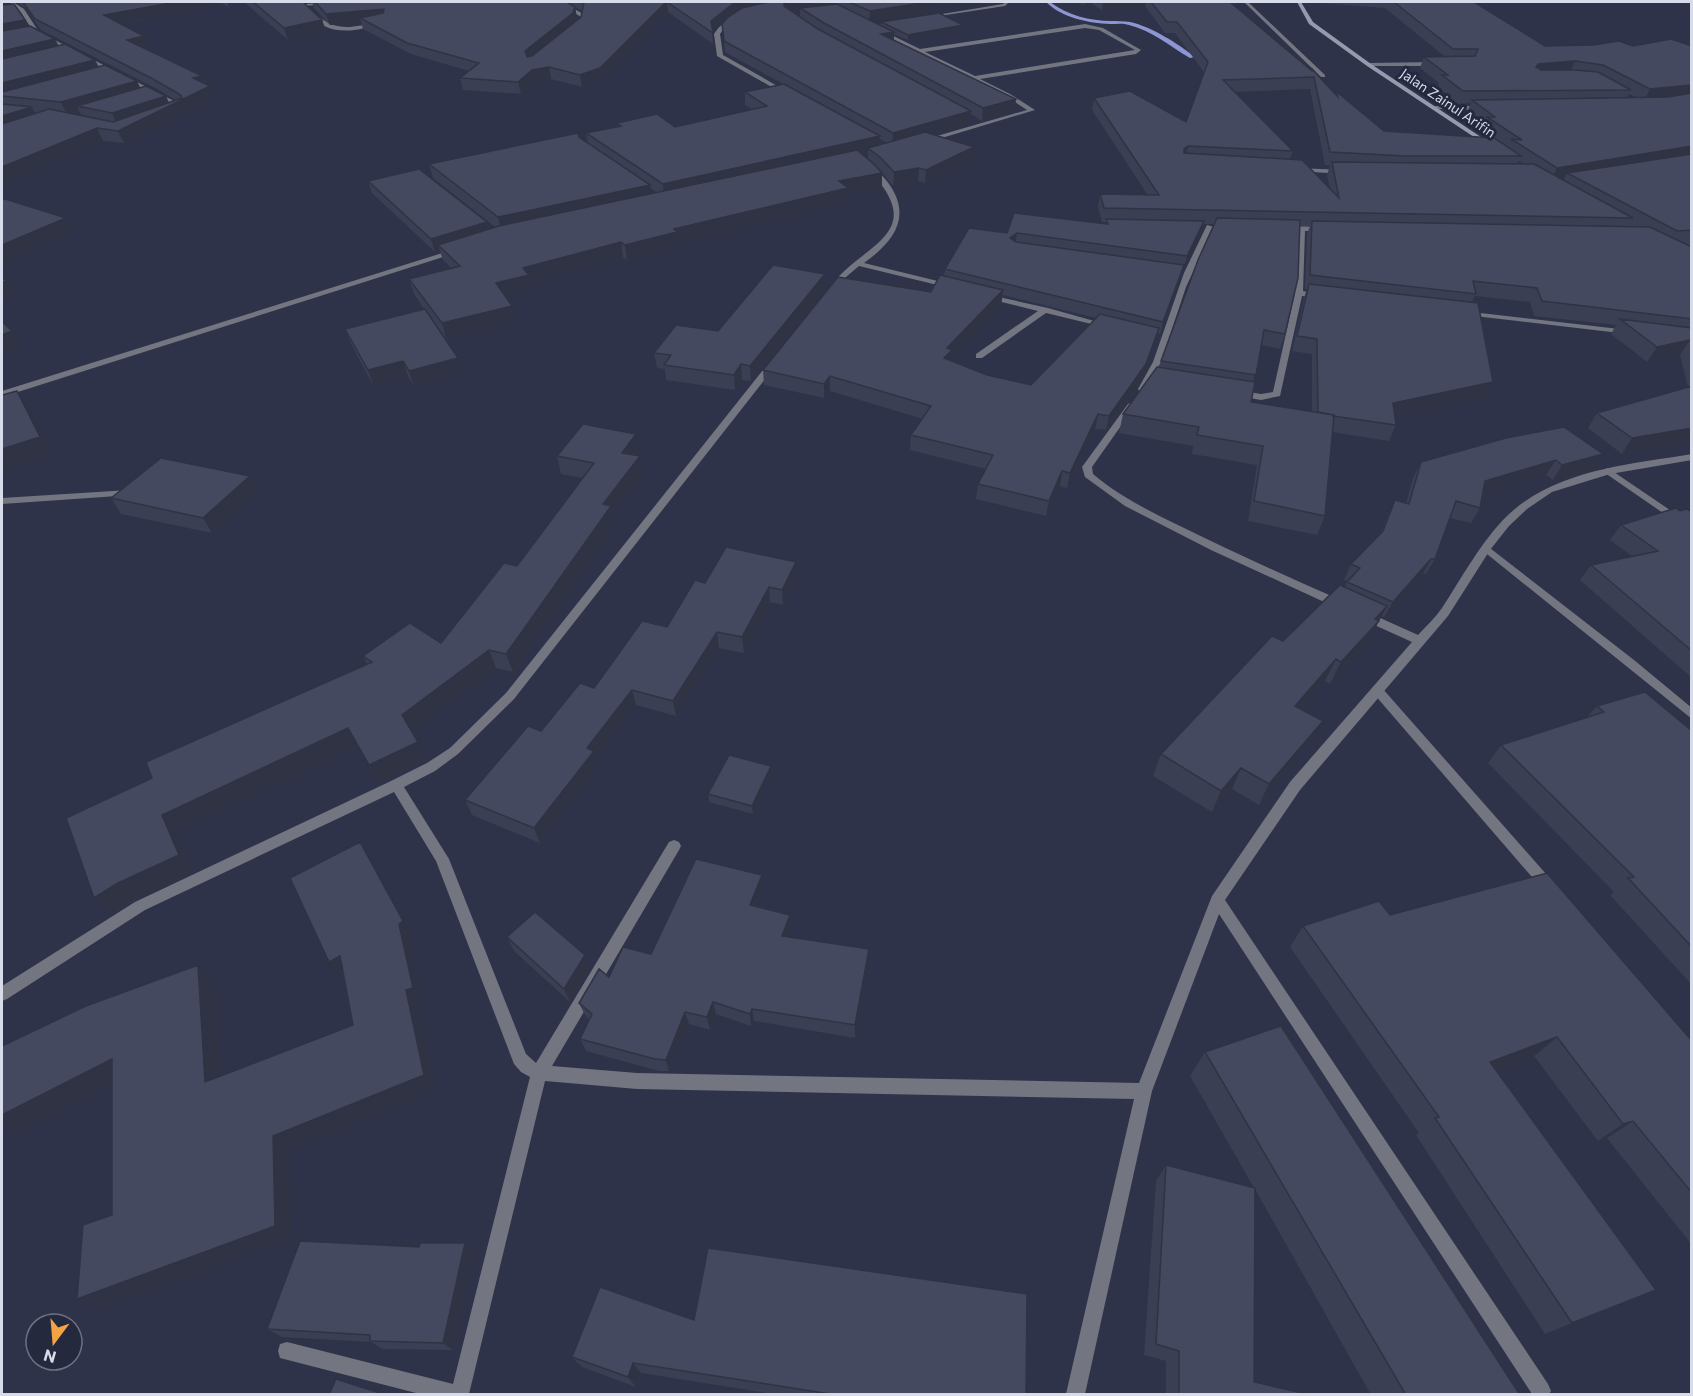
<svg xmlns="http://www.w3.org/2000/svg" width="1693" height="1396" font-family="Commissioner,sans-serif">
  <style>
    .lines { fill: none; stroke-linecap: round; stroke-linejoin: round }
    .stream { fill: #8d95d3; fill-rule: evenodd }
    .lane { fill: #737581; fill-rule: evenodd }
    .street { fill: #737581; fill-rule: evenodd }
    .secondary { fill: #969aac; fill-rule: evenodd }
    .wall { fill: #3a3f53; fill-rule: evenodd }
    .shaded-wall { fill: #303343 }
    .building { fill: #444960; stroke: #303343; stroke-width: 1.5 }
    .labels { text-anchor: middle; stroke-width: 6; stroke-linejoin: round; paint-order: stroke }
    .far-street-label { font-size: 14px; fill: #d8dbea; stroke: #25293e }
  </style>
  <rect width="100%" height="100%" fill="#2f3349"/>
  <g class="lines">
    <!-- stream -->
    <path class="stream" d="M1046,2H1050C1067,15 1090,21 1111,21C1117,21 1124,21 1130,22C1152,27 1177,43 1195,57L1190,58C1171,47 1151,30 1129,25C1123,23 1117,24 1110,24C1089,23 1062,18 1046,2Z"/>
    <!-- lane -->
    <path class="lane" d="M1244,2H1248L1325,75V77H1321Z
      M1608,468L1692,525V533L1605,473V469Z
      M1486,545L1634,660L1692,708V719L1482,550L1481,548Z
      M1378,687L1382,688L1554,883L1556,887L1554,891L1549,893L1544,891L1374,694L1372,691L1374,688Z"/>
    <!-- street -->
    <path class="street" d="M9,2H13L24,9L39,32L182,105L184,110L179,111L177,107L35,34L20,11Z
      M289,2L305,4L341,2L305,6Z
      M557,2H562L585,15V21L580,28L575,27L581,21V17Z
      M1005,2H1009L1005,6L926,18L924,17L1003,4Z
      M312,14H316C337,33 352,27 378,22L380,23C360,32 324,37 312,14Z
      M734,16L736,18L729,21L720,34L723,55L788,92V94H784L717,56L714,34L725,19Z
      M1085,24L1103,28L1141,50L1136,54L980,79L1010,94L1035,110L925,143L923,140L1027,110L1006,96L878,32L883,31L920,49ZM1085,28L1099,30L1135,50L975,76L925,52Z
      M1369,63L1436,62L1439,64L1436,66H1367Z
      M1435,106H1484L1487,108L1484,110L1433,109Z
      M869,165C877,169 884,177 889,184C913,218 892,243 864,263L954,285V289L859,266L846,277L835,291L828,289C862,242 933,235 866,167Z
      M1296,168L1345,170L1348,172L1345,174L1294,171L1293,170Z
      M1207,225L1214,227L1186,287L1161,362L1145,391H1139L1138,389L1153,362L1184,273Z
      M1283,226L1325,227L1329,229L1325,231H1305L1303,291L1325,296L1321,298L1302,296L1280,396L1261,400L1234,395L1233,393L1237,390L1261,394L1273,392L1295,293L1298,230H1283Z
      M452,250L459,252L2,397V391Z
      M985,294L1048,308L1112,326L1108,328L1046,313L982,358H976V354L1038,311L985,298Z
      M1463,311L1628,330L1632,332L1628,334L1466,315L1462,313Z
      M774,359L778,362L777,364L514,699L458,754L435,771L404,787L449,859L526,1054L536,1063L669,842L674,840L679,842L681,846L679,850L552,1066L637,1073L1139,1083L1212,896L1290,782L1412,642L1359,618L1357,615L1359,612H1367L1418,635C1426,626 1435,618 1442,608C1461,579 1478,547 1502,521C1550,470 1626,465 1692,454V460L1610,474L1552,492L1527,509L1509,526L1490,550L1448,616L1300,790L1225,900L1548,1384L1551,1391L1549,1394H1532L1219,914L1152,1091L1085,1394H1066L1134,1099L637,1089L545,1081L469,1394H420L280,1358L278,1351L280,1344L287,1342L453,1384L530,1077L521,1072L514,1064L436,861L394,792L145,910L7,999L2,1001V986L135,902L391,781L427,763L450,748L506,693L771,360Z
      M1131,403L1135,406L1092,467L1093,474C1119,496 1149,511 1180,526C1233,552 1288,577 1343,601L1345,604L1343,607H1335L1211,550L1125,506L1085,477L1082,467L1128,404Z
      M129,490L132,491V495L2,504V498Z"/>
    <!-- secondary -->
    <path class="secondary" d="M1297,2H1301L1313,22L1371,64L1493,145V147H1489L1367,66L1309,24Z"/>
  </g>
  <!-- wall -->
  <path class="wall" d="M2,2H10L25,20L28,27L58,46L99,66L137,81L140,88L166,96L168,102L175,100L159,90L41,30L26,8L16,2H237L229,8L223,4L121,24L149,47L144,48L202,76L205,83L215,98L124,143L103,141L2,183ZM79,111L82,116L71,113L77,112Z
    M244,2H303L322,20L326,31L288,40Z
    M312,2H950V3L928,6V13L872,21L881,26V22L963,25L962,31L908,40L894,34V40L1015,111L982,121L971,114L970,123L932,134L973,160L925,183L918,181L893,186L879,169L882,173V188L848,194V202L679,244V247L627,261L623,257L530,282L532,290L506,297L516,322L446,339L431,317L458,358L463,373L414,387L408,376L373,385L351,344L345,329L424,309L414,294L409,279L451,268L443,260L440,251L435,252L372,193L368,181L487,222L489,229L495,227L433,178L429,164L579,137L588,143L586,133L618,127L617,123L675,127L753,110L745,105V92L783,84L725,52L722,25L712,32L713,44L668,12L602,79L582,87L551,79L535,82L521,94L463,90L460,78L469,71L411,54L363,29L361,22L330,25L314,8ZM575,7L583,11L581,17L576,21L577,18ZM794,12H800V17ZM880,139L887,143L880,144ZM868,152V159L861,154ZM650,188L657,193L651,194Z
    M1077,2H1236L1235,6L1336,95L1337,92L1384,131L1505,145L1481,130L1484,124L1467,112L1471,103L1458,104L1438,87L1439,83L1420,68L1424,57L1444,56L1385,8L1319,3V2H1474L1545,46H1692V441L1622,454L1588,428L1597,413L1688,387L1680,355L1647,362L1611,334L1616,325L1534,316L1530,302L1475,296L1472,302L1486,397L1395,416L1396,425L1389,441L1332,432L1325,516L1317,535L1248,521L1257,465L1192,454L1193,446L1119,433L1123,414L1159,367L1161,361L1214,224H1204L1201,232L1183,267L1181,277L1160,334H1158L1156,343L1143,379L1106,430L1095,429L1067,488L1060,486L1046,516L976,499L978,484L986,469L910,450L911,435L923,419L830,391L824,398L764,385L763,370L931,292L944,276L945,269L1007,233L1106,224V222H1102L1098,207L1100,194H1147L1092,110L1094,98L1186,122L1204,72L1175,33H1165L1145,6L1102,10L1092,4L1084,5ZM1310,89L1325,165H1330L1327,175L1330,189L1290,159L1293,151L1235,92ZM1629,94L1637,98H1627ZM1519,161L1524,164H1517ZM1300,226H1310L1307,234L1305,289H1307L1304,298L1292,351L1312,354V411L1251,402L1253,382L1261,345L1280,349L1285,334ZM1003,295L1096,318L1031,385L987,375L951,360V357L1001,304Z
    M825,274V288L751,381L742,380L735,390L666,380L665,369L657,368L654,353L718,331Z
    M1506,438L1593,470L1553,480L1546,475L1482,495L1480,508L1471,523L1450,518L1435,559L1426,574H1423L1384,617L1381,616L1368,642L1330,684L1325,681L1301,709L1311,742L1259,805L1232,789L1212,812L1153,776L1161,754L1283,641L1345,587L1347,581L1344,580L1351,564L1380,534L1395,500L1406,503L1413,478L1421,462Z
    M639,452L636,455L640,456L643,474L613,514L615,524L513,672L496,668L412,731L418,742L427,759L379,783L358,746L176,832L193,872L134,900L111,915L152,778L367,664L363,656L441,643L517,566L583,478L561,474L557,456Z
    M258,492L212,533L121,514L111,498Z
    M1680,511L1692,512V678L1580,580L1591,565L1632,556L1610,540L1621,525Z
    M797,577L783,605L770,602L744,653L719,648L676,716L636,705L596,758L599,766L540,843L472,815L465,800L541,731L667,627L705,583Z
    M1597,706L1692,731V985L1610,895L1614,892L1488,763L1501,745L1587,717Z
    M771,766L772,774L753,814L709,802L708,794Z
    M762,875L763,889L756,906L790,915L791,928L788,937L868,962L855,1038L754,1021L751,1026L716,1014L710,1030L689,1024L669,1071H659L586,1051L580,1039L589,1019L585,1015L579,1003L609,977L651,954Z
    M1390,915L1692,1041V1245L1607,1138L1598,1141L1534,1056L1496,1070L1656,1290L1627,1303L1545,1334L1416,1135L1419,1133L1290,947L1303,926Z
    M507,937L585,955L590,969L570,1002L514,951Z
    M1205,1052L1520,1395H1371L1255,1189L1254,1382L1311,1395H1166V1361L1144,1355L1156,1181L1166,1165L1254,1188L1190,1076Z
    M474,1252L453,1350L382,1349L371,1342L282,1337L267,1329Z
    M694,1320L1026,1395H780L641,1373L636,1387L582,1367L572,1357Z"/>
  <!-- shaded-wall -->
  <path class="shaded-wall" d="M2,2H10L13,8L2,11Z
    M176,2H222L223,4L109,26L104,15Z
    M227,2H237L229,8Z
    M667,2L668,12L602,79L582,87L580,75Z
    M739,2H779L734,14L712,33L711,21L733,4Z
    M795,2H838V7L800,8V12L784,14V3Z
    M918,2H950V3L928,6V13L869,22L870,11Z
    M1085,2H1092V4L1084,5Z
    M1103,2H1146L1145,6L1102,10Z
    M575,7L577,18L575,24L528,62L525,51Z
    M384,9L387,20L360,18L361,22L330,25L326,14Z
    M25,20L30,30L2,37V24Z
    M322,20L326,31L288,40L284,28Z
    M963,25L962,31L908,40V35Z
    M894,32V43L881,34Z
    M144,36L149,47L132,51L127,40Z
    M55,39L61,50L2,64V51Z
    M95,60L101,71L2,96V83Z
    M1575,61L1570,73L1533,76L1536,67L1538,64Z
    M549,67L551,79L535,82L521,94L518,82L532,70Z
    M202,76L206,88L210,86L215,98L124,143L118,131V126L112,113L166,96L170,105L205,88L193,78Z
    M137,81L142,92L77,106L79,111L67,115L61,102Z
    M1692,85V96L1644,101L1650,89Z
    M1016,99L1015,111L982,121L983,108Z
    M32,107L38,119L2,131V116Z
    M971,111L970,123L892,146L893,133Z
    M97,128L103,141L2,183V167Z
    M880,136V149L868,148V152L664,198L663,184Z
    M1188,146L1185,159L1184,149Z
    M1692,146V158L1567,173L1564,179L1551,181L1557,168Z
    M974,147L973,160L925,183L926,170Z
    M919,168L918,181L893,186L894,172Z
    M882,173V188L848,194V202L679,244V247L627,261L625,245L674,229L839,181Z
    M650,185L652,200L502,233L498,217Z
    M66,218L73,231L2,263V245Z
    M1204,221L1201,232L1184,268L1187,256Z
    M487,222L490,235L438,245L440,251L435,252L431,239Z
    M1017,233L1015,245L1010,238Z
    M621,242L623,257L530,282L532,290L500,299L496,283L523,268Z
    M1184,265L1181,277L1160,334L1163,322Z
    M825,274V288L751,381L750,366Z
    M7,280L16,295L2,301V283Z
    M1003,290L1001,304L951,357V364L944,358L947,348Z
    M512,306L516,322L446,339L442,323Z
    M1159,328L1156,343L1143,379L1106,430L1109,416Z
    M12,331L22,346L2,353V335Z
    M1690,340L1680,355L1647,362L1657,347Z
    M458,358L463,373L414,387L409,371Z
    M403,361L408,376L373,385L368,370Z
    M741,364L742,380L735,390L734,375Z
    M830,376V391L824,398V384Z
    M1493,382L1486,397L1386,418L1393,403Z
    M17,391L28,408L52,454L2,471V449Z
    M1098,414L1095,429L1067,488L1070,473Z
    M1692,428V441L1622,454L1632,438Z
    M636,434L639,452L625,471L622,453Z
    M1603,454L1593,470L1553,480L1562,465Z
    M640,456L643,474L613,514L615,524L513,672L506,654L603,504Z
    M1556,460L1546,475L1476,497L1485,481Z
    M1062,471L1060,486L1046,516L1049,501Z
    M250,476L258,492L212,533L203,518Z
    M1431,559L1423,574L1384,617L1393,602Z
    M796,562L797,577L783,605L782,590Z
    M769,587L770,602L744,653L742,637Z
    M1387,606L1368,642L1330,684L1341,662L1375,619Z
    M717,632L719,648L676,716L673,701Z
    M489,650L496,668L411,733L402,715Z
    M1336,659L1325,681L1285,727L1295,706Z
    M632,690L636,705L596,758L599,766L540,843L534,828L587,748Z
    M1323,721L1311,742L1259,805L1269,784Z
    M348,728L358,746L176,832L193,872L134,900L111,915L94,898L162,815Z
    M418,742L427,759L379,783L369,765Z
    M771,766L772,774L753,814L752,806Z
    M1241,768L1232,789L1212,812L1221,791Z
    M360,842L371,860L414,939L410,941L424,1004L418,1007L436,1090L289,1150L292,1238L100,1309L77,1299L273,1136L424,1075Z
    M762,875L763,889L752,918L750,905Z
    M790,915L791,928L784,949L782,936Z
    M869,949L868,962L855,1038V1025Z
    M585,955L590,969L570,1002L564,989Z
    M340,956L353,973L342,979L329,962Z
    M198,965L215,982L223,1097L205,1082Z
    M713,1002L716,1014L710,1030L707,1017Z
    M752,1009L754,1021L751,1026L750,1014Z
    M685,1012L689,1024L669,1071L666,1060Z
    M1557,1037L1534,1056L1470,1080L1490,1062Z
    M112,1059L132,1074L16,1134L2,1125V1115Z
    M1633,1121L1607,1138L1598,1141L1623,1124Z
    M465,1243L474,1252L453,1350L443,1343Z
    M1656,1290L1627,1303L1545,1334L1572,1323Z
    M633,1363L641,1373L636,1387L628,1377Z"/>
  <!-- building -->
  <path class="building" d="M23,2H176L104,15L144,36L127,40L202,76L193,78L210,86L118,131L97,128L2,167V124L49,109L113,122L182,98L181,95L153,79L35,19Z
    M253,2H303L322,20L284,28Z
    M315,2H567L575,7L573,13L525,51L527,57L532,56L581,17L584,2H583H666L600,68L580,75L549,67L532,70L518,82L460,78L479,63L407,43L360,18L383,13L384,9L326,14Z
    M667,2H739L733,4L711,21L713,33Z
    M768,2H795L784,3V6L818,29L971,111L893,133L724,41L722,24L728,17L742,8Z
    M849,2H928L870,11Z
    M1151,2H1230L1312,71V69L1338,97L1337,92L1384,131L1494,138L1521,156H1405L1330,152L1314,77L1223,80L1293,151L1188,146L1184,149V153L1302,160L1339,198L1332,162L1534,164L1633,218L1104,208L1100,194L1159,195L1094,98L1130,91L1186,122L1208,62L1177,22H1167Z
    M1394,2H1474L1545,46L1593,45L1619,41L1633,46L1671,39L1692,46V85L1650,89L1603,65L1575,61L1538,64L1536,67L1541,70H1575L1598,72L1631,90L1463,91L1442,75H1448L1424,57L1475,56L1478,49H1453Z
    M14,4L25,20L2,24V5Z
    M837,4L894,32L881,34L1016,99L983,108L824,23L800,8Z
    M939,13L963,25L908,35L881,22Z
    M30,26L55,39L2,51V31Z
    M65,44L95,60L2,83V59Z
    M105,65L137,81L61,102L2,96V92Z
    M784,84L880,136L663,184L586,133L621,126L617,123L657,114L675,127L767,106L745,92Z
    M146,86L166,96L112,113L77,106Z
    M1692,93V146L1557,168L1511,139L1522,140L1487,117H1495L1472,100L1668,97Z
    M2,104L32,107L2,116Z
    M925,132L974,147L926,170L919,168L894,172L881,158L868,148Z
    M578,133L579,137L650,185L498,217L429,164Z
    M857,150L875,165L882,173L839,181L848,188L674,229L677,232L625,245L621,242L523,268L529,275L496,283L512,306L442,323L409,279L460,266L438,245L499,226Z
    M1692,154V230L1677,231L1567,173Z
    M419,169L487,222L431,239L368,181Z
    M2,198L66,218L2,245Z
    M1014,213L1108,224L1106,219L1204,221L1187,256L1017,233L1010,238L1016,242L1184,265L1163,322L945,269L969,228L1007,233Z
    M1217,218L1300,220L1298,278L1285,334L1264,330L1256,375L1161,361L1198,260Z
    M1312,221L1650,227L1692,247V319L1542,301L1537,288L1473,281L1476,294L1310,275Z
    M773,265L825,274L750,366L741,364L734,375L664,365L671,355L654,353L676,325L718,331Z
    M940,275L1003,290L947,348L952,350L944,358L987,375L1031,385L1100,314L1159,328L1146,364L1109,416L1098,414L1070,473L1062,471L1049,501L978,484L993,455L911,435L931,406L830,376L824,384L763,370L838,277L931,292Z
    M2,278L7,280L2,283Z
    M1309,284L1478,303L1493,382L1393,403L1396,425L1333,416L1334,415L1318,412L1317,339L1297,336Z
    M425,309L458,358L409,371L403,361L368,370L345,329Z
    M1620,319L1692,328V347L1690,340L1657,347Z
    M2,322L12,331L2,335Z
    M1157,367L1255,382L1251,402L1334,415L1325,516L1254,501L1263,446L1197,435L1199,427L1123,414Z
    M1692,386V428L1632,438L1597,413Z
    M17,391L40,437L2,449V395Z
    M583,424L636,434L622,453L640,456L603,504L611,506L506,654L489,650L402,715L418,742L369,765L348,728L162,815L179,855L118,883L94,898L66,818L152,778L146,762L372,662L363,656L410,623L441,643L504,563L517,566L594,463L557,456Z
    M1564,427L1603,454L1562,465L1556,460L1485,481L1480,508L1456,501L1435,559H1431L1393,602L1347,582L1360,568L1351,564L1383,531L1395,500L1409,504L1421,462L1506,438Z
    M161,458L250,476L203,518L111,498Z
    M1676,508L1680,511L1687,509L1692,512V651L1591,565L1658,551L1621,525Z
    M726,547L796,562L782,590L769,587L742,637L717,632L673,701L632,690L587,748L594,751L534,828L465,800L528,726L541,731L580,683L594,688L642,621L667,627L695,580L705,583Z
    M1340,585L1387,606L1375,619L1379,621L1341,662L1336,659L1295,706L1323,721L1269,784L1241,768L1221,791L1161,754L1272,636L1283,641Z
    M1645,692L1692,731V947L1628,878L1634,877L1501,745L1604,712L1597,706Z
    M729,755L771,766L752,806L708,794Z
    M360,842L403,921L399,924L413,988L406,990L424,1075L273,1136L275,1226L77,1299L83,1225L112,1215V1059L2,1115V1046L86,1006L198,965L205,1082L353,1025L340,956L329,962L290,878Z
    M696,859L762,875L750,905L790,915L782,936L869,949L855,1025L752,1009L750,1014L713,1002L707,1017L685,1012L666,1060L655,1059L580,1039L592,1014L579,1003L599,969L609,977L623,947L651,954Z
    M1547,873L1692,1041V1193L1633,1121L1623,1124L1557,1037L1490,1062L1656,1290L1572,1323L1435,1118L1439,1117L1303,926L1379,901L1390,915Z
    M535,912L585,955L564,989L507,937Z
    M1281,1026L1520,1395H1406L1205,1052Z
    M1166,1165L1255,1188L1254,1382L1311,1395H1179V1351L1156,1344Z
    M300,1241L419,1247L420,1243H465L443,1343L370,1341V1335L267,1329Z
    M708,1248L1027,1294L1026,1395H837L633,1363L628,1377L572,1357L600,1287L694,1320Z
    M336,1379L386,1395H329Z"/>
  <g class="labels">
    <!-- far-street labels -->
    <g class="far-street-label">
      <text transform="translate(1448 103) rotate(34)" y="5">Jalan Zainul Arifin</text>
    </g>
  </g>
  <!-- border -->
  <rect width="1693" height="1396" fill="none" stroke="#d8dbea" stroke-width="6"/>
  <!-- north arrow -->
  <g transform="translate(54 1342) rotate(196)"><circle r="28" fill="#25293e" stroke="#6d7083" stroke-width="1.5"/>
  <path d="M0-4.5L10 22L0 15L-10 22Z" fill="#f4a344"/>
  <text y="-9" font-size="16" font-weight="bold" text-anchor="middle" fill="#d8dbea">N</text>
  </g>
</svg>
